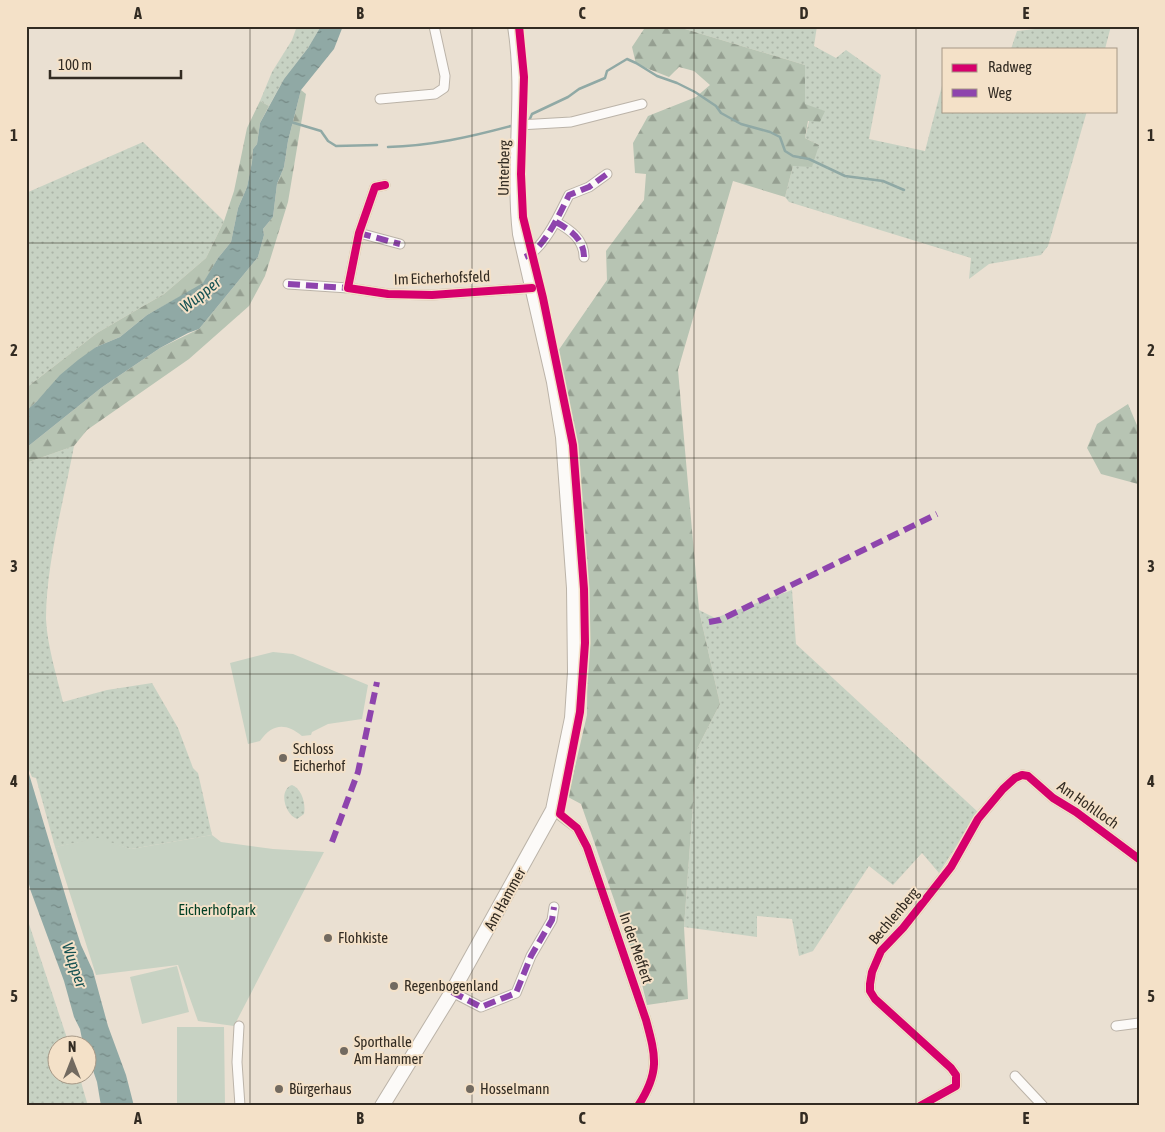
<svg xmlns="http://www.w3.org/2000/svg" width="1165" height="1132" font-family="'Asap Condensed',sans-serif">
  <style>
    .grass { fill: url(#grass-dots) }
    .forest { fill: url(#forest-firs) }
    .park { fill: #c7d2c3 }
    .water { fill: url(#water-ripples) }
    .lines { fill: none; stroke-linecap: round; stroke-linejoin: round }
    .stream { stroke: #90a9a5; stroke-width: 2.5 }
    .minor-casing { stroke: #bbb3a8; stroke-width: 11 }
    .secondary-casing { stroke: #bbb3a8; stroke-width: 16 }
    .minor { stroke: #fcfaf8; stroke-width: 9 }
    .secondary { stroke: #fcfaf8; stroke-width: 14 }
    .quiet { stroke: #8e44ad; stroke-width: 6; stroke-dasharray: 12 6; stroke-linecap: butt }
    .cycleway-casing { stroke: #f4e1c8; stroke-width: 11 }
    .cycleway { stroke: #d6006c; stroke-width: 8 }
    .grid { fill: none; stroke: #322b22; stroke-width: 1; stroke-opacity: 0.55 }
    .poi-dot { fill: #726a60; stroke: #f4e1c8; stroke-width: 2 }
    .labels { text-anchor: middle; stroke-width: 4; stroke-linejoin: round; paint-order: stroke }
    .street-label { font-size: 15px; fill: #322b22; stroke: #f4e1c8 }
    .poi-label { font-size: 15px; fill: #322b22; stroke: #f4e1c8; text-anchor: start }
    .park-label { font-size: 15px; fill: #013f25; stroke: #f4e1c8 }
    .water-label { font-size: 16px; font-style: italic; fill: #165253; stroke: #f4e1c8 }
    .neatline { fill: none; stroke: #322b22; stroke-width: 2 }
    .grid-label { font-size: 16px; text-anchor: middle; font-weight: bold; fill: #322b22 }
  </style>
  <defs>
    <pattern id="grass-dots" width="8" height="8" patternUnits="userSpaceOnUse" patternTransform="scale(1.25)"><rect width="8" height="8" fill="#c7d2c3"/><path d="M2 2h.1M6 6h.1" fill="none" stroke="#abb4a7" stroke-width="1.8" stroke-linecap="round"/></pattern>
    <pattern id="forest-firs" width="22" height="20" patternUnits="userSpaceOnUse" patternTransform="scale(1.25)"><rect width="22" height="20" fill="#b7c4b3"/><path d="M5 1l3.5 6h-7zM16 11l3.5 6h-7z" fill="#959f91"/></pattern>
    <pattern id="water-ripples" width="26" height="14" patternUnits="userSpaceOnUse" patternTransform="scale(1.25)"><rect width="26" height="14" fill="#90a9a5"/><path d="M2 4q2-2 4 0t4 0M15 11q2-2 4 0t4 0" fill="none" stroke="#768a86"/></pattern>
  </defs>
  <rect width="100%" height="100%" fill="#eae0d2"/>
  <!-- grass -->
  <path class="grass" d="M297,26H321L308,48L284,79L269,106L260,101L272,72L292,40Z
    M675,26H817L814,46L836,58L846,50L881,75L869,139L925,151L944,78V111H1087L1048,246L1041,255L989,264L969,279L971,258L789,202L785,197L793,166L819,145L805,138L809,121L824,111L805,105V65Z
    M1062,26H1111L1105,49H1011L1017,31Z
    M143,142L224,221L206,258L164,294L97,333L26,388V193Z
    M74,446C64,500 46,564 46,619C47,645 57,677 63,702L107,690L152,683L178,728L193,768L198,773L212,835L131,849L97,839L55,847L36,778L32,777L26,763V463Z
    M792,590L796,644L978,812L939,873L922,853L893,885L869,866L813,951L799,956L792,919L757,916V937L684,927L697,749L720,704L699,610L715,618Z
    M292,785C302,789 306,804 304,814L297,819C285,815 278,790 292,785Z
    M26,915L69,1044H58V1074L79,1075L88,1106H26Z"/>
  <!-- forest -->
  <path class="forest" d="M646,26H675L805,65V104L825,111L820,122L808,121L805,138L819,145L812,167L793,166L785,197L733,181L678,370L699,610L720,704L697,749L684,927L688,999L647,1005L639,972L581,804L568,797L587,715L588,594L581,488L573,429L558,351L607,280L606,251L644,200L646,174L635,173L633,143L648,116L696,97L710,85L694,71L679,67L669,77L636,64L632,47Z
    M301,90L306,94L288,202L265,276L249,306L189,359L87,430L74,446L26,463V448L101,388L160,348L199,329L258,257L264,235L263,229L273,217L277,184L284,167L288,141Z
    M260,101L269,106L260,123L257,144L253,149L252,162L247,187L238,208L231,242L218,258L203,284L147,315L120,337L96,347L26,411V388L97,333L164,294L206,258L224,221L234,191L247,128Z
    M1128,404L1139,430L1138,484L1101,474L1087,448L1097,424Z"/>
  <!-- park -->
  <path class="park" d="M273,652L293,654L368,685L362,719L328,724L312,732L311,735L302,736C285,722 272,724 260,741L248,744L230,663Z
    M212,835L221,842L273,849L324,852L234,1026L198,1021L178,965L96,975L55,847L98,838L131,849Z
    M177,966L189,1012L142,1024L130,977Z
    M177,1027H224L225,1106H177Z"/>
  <!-- water -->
  <path class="water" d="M321,26H343L334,49L301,90L288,141L284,167L277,184L273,217L263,229L264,235L258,257L199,329L188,333L160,348L101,388L26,448V411L37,401L60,375L78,360L96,347L120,337L147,315L203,283L218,258L231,242L238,208L247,187L252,162L253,149L257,144L260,123L284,79L308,48Z
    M26,764L70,911L81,945L93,971L108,1026L126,1075L134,1106H101L97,1082L88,1056V1044H83L80,1029L74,1017L64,981L30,889L26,870Z"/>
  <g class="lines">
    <!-- stream -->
    <path class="stream" d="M529,121L532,114L568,97L579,89L605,78L607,71L627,59L636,63L657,76L677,83L695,92L716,106L721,113L741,124L770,132L780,137L785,151L793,156L809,159L845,176L883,181L904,190
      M291,122L321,131L328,141L336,146L377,145
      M388,147C430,146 470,137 511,126"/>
    <defs>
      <path id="minor" d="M380,99L435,94L444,88L445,76L434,26
        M519,125L571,122L642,104
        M385,185L375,187L359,233L348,288L388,294L432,295L532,288
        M556,222C571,230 584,240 584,257
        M359,233L400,244
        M525,257C544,249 560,213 569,195L589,187L607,174
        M288,284L348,288
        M553,810L577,828L587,847L646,1020C656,1057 660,1072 638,1106
        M452,992L481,1007L516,993L531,956L552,920L554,907
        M239,1026L237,1062L240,1106
        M1116,1026L1139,1023
        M1015,1076L1043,1106
        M920,1106L956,1086V1075L951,1068L875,999L870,991V984L872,972L881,951L903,928L951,867L978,819L1003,789L1015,778L1022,775L1028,776L1053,798L1076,812L1139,859"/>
      <path id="secondary" d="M382,1106L452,992L553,810L572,718L575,672L574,588L563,437L554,382L520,234C512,165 526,95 515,26"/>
    </defs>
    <!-- minor casing -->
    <use href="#minor" class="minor-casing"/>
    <!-- secondary casing -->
    <use href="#secondary" class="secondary-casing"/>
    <!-- minor -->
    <use href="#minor" class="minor"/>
    <!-- secondary -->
    <use href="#secondary" class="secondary"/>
    <!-- quiet -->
    <path class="quiet" d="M556,222C571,230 584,240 584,257
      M359,233L400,244
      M525,257C544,249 560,213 569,195L589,187L607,174
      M288,284L348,288
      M709,622L720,620L937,514
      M332,842L358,772L377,682
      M452,992L481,1007L516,993L531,956L552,920L554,907"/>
    <defs>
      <path id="cycleway" d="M519,26L524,77L521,174L523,217L543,298L573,445L584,589L585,643L580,712L560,814L577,828L587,847L646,1020C656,1057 660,1072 638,1106
        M385,185L375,187L359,233L348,288L388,294L432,295L532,288
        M920,1106L956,1086V1075L951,1068L875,999L870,991V984L872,972L881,951L903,928L951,867L978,819L1003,789L1015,778L1022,775L1028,776L1053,798L1076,812L1139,859"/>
    </defs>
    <!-- cycleway casing -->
    <use href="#cycleway" class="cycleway-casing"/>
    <!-- cycleway -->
    <use href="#cycleway" class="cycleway"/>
  </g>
  <!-- grid -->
  <path class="grid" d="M250,26V1106M472,26V1106M694,26V1106M916,26V1106M26,243H1139M26,458H1139M26,674H1139M26,889H1139"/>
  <!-- markers -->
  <g class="poi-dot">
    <circle cx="283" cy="758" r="5"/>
    <circle cx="328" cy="938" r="5"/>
    <circle cx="394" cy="986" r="5"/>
    <circle cx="344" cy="1051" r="5"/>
    <circle cx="279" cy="1089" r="5"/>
    <circle cx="470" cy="1089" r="5"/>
  </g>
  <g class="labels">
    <!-- street labels -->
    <g class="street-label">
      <text transform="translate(504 168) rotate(-89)" y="5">Unterberg</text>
      <text transform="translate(442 278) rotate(-2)" y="5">Im Eicherhofsfeld</text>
      <text transform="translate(1088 805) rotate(35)" y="5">Am Hohlloch</text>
      <text transform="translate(505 899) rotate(-61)" y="5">Am Hammer</text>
      <text transform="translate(894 916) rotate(-50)" y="5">Bechlenberg</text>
      <text transform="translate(636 948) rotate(71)" y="5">In der Meffert</text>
    </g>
    <!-- poi labels -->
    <g class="poi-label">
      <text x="293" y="754">Schloss<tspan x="293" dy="17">Eicherhof</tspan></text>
      <text x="338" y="943">Flohkiste</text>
      <text x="404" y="991">Regenbogenland</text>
      <text x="354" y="1047">Sporthalle<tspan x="354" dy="17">Am Hammer</tspan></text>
      <text x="289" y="1094">Bürgerhaus</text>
      <text x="480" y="1094">Hosselmann</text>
    </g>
    <!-- park labels -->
    <g class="park-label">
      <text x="217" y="915">Eicherhofpark</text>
    </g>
    <!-- water labels -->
    <g class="water-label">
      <text transform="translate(200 294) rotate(-38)" y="6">Wupper</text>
      <text transform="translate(75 965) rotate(71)" y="6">Wupper</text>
    </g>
  </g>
  <!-- border -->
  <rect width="1165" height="1132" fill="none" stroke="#f4e1c8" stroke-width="55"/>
  <!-- legend -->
  <rect x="942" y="48" width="175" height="65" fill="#f4e1c8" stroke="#a69886"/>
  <rect x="952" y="64" width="25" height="8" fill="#d6006c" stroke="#a69886"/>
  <text x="988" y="72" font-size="15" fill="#322b22">Radweg</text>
  <rect x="952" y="89" width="25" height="8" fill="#8e44ad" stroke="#a69886"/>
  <text x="988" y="98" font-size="15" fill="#322b22">Weg</text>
  <!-- north arrow -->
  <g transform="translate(72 1060)"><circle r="24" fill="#f4e1c8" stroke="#a69886"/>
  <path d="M0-4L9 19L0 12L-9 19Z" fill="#726a60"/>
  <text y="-8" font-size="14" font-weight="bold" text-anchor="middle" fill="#322b22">N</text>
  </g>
  <!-- scale -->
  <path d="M50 70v8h131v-8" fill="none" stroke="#322b22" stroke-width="2.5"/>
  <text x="58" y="70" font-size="15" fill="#322b22" stroke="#f4e1c8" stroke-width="4" paint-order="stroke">100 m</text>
  <rect x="28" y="28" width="1110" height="1076" class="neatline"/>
  <g class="grid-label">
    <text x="138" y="19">A</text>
    <text x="360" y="19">B</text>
    <text x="582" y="19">C</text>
    <text x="804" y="19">D</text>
    <text x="1026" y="19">E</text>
    <text x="14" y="141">1</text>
    <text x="1151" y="141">1</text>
    <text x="14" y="356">2</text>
    <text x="1151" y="356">2</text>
    <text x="14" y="572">3</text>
    <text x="1151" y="572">3</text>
    <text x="14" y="787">4</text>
    <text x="1151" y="787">4</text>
    <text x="14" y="1002">5</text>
    <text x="1151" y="1002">5</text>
    <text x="138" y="1124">A</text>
    <text x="360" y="1124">B</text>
    <text x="582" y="1124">C</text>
    <text x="804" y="1124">D</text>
    <text x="1026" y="1124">E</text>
  </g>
</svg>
